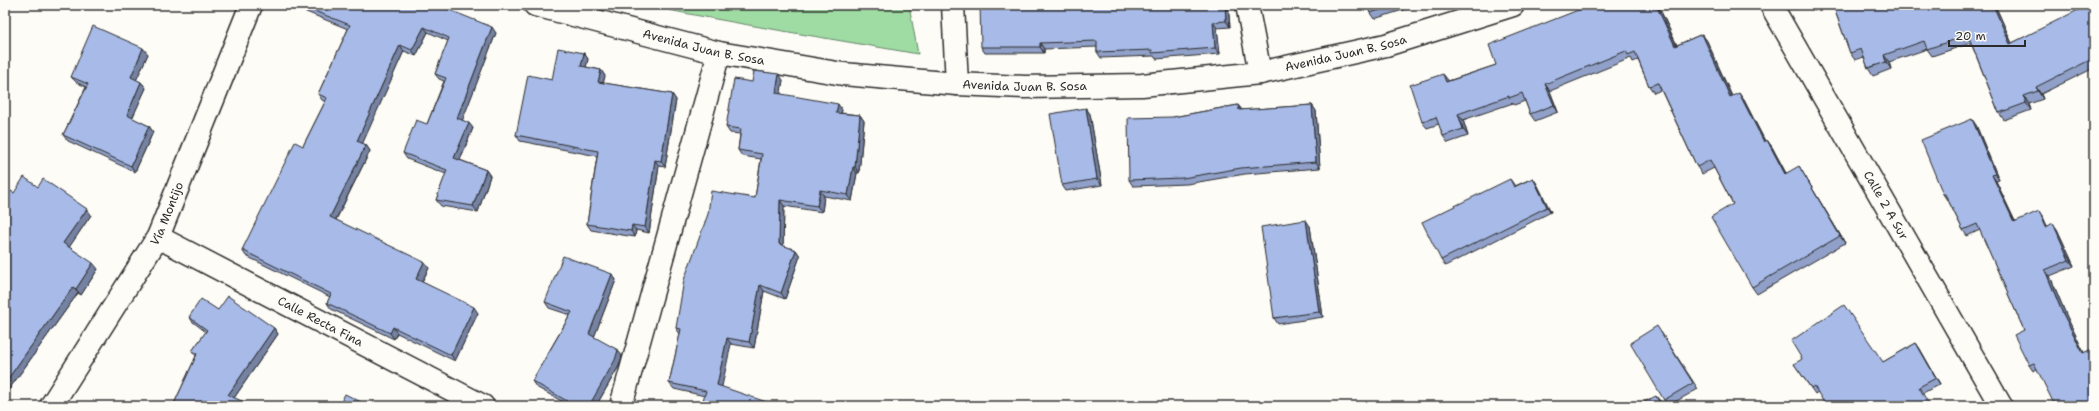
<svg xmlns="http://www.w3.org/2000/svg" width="2099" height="411" font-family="'Shantell Sans',sans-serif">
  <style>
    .green { fill: #9fdca3; stroke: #658467 }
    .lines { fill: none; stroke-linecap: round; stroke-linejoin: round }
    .minor-casing { stroke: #2b2b2b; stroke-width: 25 }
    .major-casing { stroke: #2b2b2b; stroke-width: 25 }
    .minor { stroke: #fdfcf7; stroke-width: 22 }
    .major { stroke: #fdfcf7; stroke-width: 22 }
    .wall { fill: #90a0c8; stroke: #2b2b2b }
    .shaded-wall { fill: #7582a2; stroke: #2b2b2b }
    .building { fill: #a7bae8; stroke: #2b2b2b }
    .labels { text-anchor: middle; stroke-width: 3; stroke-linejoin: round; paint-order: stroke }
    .street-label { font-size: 12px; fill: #2b2b2b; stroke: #fdfcf7 }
  </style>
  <rect width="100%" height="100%" fill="#fdfcf7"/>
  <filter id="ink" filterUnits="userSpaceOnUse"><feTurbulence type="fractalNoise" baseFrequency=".025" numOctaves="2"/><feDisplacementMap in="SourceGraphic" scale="8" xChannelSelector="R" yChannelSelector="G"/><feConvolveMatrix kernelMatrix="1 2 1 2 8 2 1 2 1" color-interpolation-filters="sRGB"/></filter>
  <g filter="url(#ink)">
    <!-- green -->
    <path class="green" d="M644,5H909L918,54C827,38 735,24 644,5Z"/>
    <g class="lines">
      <defs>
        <g id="minor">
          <path id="s1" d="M535,5L719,53L843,74L957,84L1025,87L1142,85L1260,73L1386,45L1513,5"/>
          <path d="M953,5L957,84"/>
          <path d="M1247,5L1260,73"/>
          <path id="s2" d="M158,237L483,406"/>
          <path d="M621,406L719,53"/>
        </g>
        <g id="major">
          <path id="s3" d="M1771,5L2001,406"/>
          <path id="s4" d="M51,406L158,237L251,5"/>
        </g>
      </defs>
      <!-- minor casing -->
      <use href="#minor" class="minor-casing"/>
      <!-- major casing -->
      <use href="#major" class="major-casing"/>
      <!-- minor -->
      <use href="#minor" class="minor"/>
      <!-- major -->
      <use href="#major" class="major"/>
    </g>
    <!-- wall -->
    <path class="wall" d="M289,5H437L496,33L462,120L473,128L460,160L486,170L490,176L478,212L441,206L436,200L446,174L407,159L403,153L427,124L444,81L439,79L435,74L448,41L428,32L416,56L404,51L362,143L366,145L370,151L336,220L429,268L422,282L478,313L455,361L397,333L394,339L331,309L327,303L330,297L246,256L242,250L303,146L325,102L322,100L318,94L348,29Z
      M1050,5V6L1228,5L1230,27L1217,28L1220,54L1156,59L1154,56L1101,58L1097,52V47L1044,49V53H985L981,47Z
      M1367,5H1419L1374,19L1370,13Z
      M1591,5H1658L1677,45L1702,34L1707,41L1732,96L1744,100L1765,141L1767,140L1772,147L1786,173H1803L1845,243L1757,294L1752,287L1733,204L1714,168L1702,174L1697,167L1661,90L1654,93L1649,86L1638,60L1633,62L1631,58L1550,91L1558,112L1535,121L1530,114L1525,101L1514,105L1513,103L1463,120L1468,136L1448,143L1443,136L1439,124L1427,128L1422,122L1448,80V81L1496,65Z
      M1809,5H1830L1814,11Z
      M1833,5H1995L2012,43L2094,5V68L2041,94L2043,99L2029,104L2031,110L2004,120L1999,113L1971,43L1932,56L1927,49L1889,62L1891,69L1873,76L1868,68L1864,57L1855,60L1850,53Z
      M584,53L588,59L586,67L601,70L605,76L603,83L672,94L676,100L665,167L659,166L649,233L636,230L635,237L591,230L587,224L597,156L520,141L516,135L552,80Z
      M148,54L136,80L141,82L146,88L132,118L149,126L153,132L135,172L68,141L63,135L86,87L76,82L71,77Z
      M783,80L780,94L842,110L841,113L860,115L864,121L859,173H857L852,201L824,196L822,212L784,206L783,246L796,250L800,256L785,299L764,291L754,348L731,344L705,396L674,389L669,383L680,334L676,328L755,198L761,159L742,156L738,150L740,134L730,133L726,127L752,82Z
      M1238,105L1242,110L1312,105L1316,111L1320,168L1245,174L1187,184L1133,186L1129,180L1173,117Z
      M1086,108L1090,114L1102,185L1066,191L1062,185Z
      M1976,125L1999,180L1996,181L2015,221L2043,217L2047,226L2057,229L2074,266L2050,276L2067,317L2084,353L2094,406L2037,369L2033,371L2029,365L2024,330L1980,230L1967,236L1963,230L1948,200H1947L1943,194Z
      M1533,178L1537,184L1551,212L1445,266L1441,260L1510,179L1515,186Z
      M38,187L87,209L91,215L69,247L98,269L81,295L78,293L7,392L5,391V188L14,193Z
      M1310,226L1323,317L1278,324L1274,318Z
      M612,274L616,280L594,337L622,356L619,366L596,406H564L565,403L536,387L532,381L570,315L549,308L545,302Z
      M218,310L274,328L278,334L234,398L252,406H173L196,356L192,351L206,332L193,322L189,317Z
      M1661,332L1698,389L1668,406L1664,400Z
      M1916,343L1920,349L1940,384L1923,393L1818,392L1815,394L1794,364L1883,362Z"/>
    <!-- shaded-wall -->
    <path class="shaded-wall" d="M1225,5H1228L1230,27L1226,21Z
      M1656,5H1658L1680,53L1675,46Z
      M1993,5H1995L2015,51L2010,44Z
      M1213,22L1217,28L1220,54L1215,48Z
      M424,27L428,32L416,56L412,50Z
      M492,27L496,33L461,124L457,118Z
      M1702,34L1707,41L1735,104L1730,97Z
      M1040,43L1044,49V53L1040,47Z
      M400,45L404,51L361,147L357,141Z
      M143,48L148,54L135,83L131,77Z
      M584,53L588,59L585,72L581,66Z
      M1884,55L1889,62L1891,69L1886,62Z
      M601,70L605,76L602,88L598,82Z
      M779,74L783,80L780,99L776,93Z
      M1443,74L1448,80L1451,89L1446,82Z
      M141,82L146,88L131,121L127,115Z
      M1545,84L1550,91L1558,112L1554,105Z
      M2036,87L2041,94L2043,99L2038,91Z
      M1739,93L1744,100L1769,149L1764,142Z
      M672,94L676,100L665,167L661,161Z
      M2024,96L2029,104L2031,110L2026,103Z
      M838,104L842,110L840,119L836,113Z
      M1238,105L1242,110H1239Z
      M1312,105L1316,111L1320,168L1316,162Z
      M1086,108L1090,114L1102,185L1097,179Z
      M1458,114L1463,120L1468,136L1463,129Z
      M860,115L864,121L859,173L855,167Z
      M1972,119L1976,125L1999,180L1995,174Z
      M469,123L473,128L458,164L454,158Z
      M149,126L153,132L135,172L131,166Z
      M1767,140L1772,147L1790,181L1785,174Z
      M366,145L370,151L334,223L330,217Z
      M655,160L659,166L649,233L645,227Z
      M1799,166L1803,173L1845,243L1840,236Z
      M853,167L857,173L852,201L848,195Z
      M486,170L490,176L478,212L473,206Z
      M1992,175L1996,181L2018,228L2014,222Z
      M1533,178L1537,184L1551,212L1547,207Z
      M820,190L824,196L822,212L817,206Z
      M780,200L784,206L783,250L779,244Z
      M87,209L91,215L68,249L63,243Z
      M2039,211L2043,217L2050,233L2046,227Z
      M1306,220L1310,226L1323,317L1319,312Z
      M2053,223L2057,229L2074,266L2069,260Z
      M632,225L636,230L635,237L631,231Z
      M796,250L800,256L785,299L781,293Z
      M424,262L429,268L420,285L416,279Z
      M93,263L98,269L81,295L76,289Z
      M2045,270L2050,276L2067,317L2087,359L2083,353L2062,312Z
      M612,274L616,280L593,340L589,334Z
      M760,285L764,291L754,348L749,342Z
      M73,287L78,293L7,392L5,390V383Z
      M474,307L478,313L455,361L451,355Z
      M393,327L397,333L394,339L390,333Z
      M274,328L278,334L232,401L228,395Z
      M727,338L731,344L721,391L717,385Z
      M1916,343L1920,349L1940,384L1936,378Z
      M618,350L622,356L619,366L596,406H589Z
      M1656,396L1661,402L1662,406H1661Z"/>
    <!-- building -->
    <path class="building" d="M299,5H437L492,27L457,118L469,123L454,158L486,170L473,206L436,200L447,170L403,153L416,120L427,124L446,78L435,74L449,38L424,27L412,50L400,45L357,141L366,145L330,217L424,262L416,279L474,307L451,355L393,327L390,333L327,303L331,294L242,250L295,142L303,146L327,98L318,94L350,25Z
      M980,5H1048V6L1066,5H1225L1226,21L1213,22L1215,48L1152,53V50L1097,52V41L1040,43V47H981Z
      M1367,5H1396L1370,13Z
      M1591,5H1656L1675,46L1702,34L1730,97L1739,93L1764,142L1767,140L1785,174L1799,166L1840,236L1752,287L1711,217L1733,204L1710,160L1697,167L1658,83L1649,86L1635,52L1628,55L1626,51L1545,84L1554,105L1530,114L1522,93L1509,98V96L1458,114L1463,129L1443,136L1436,117L1422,122L1410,85L1443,74L1446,82L1496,65L1489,45Z
      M1833,5H1993L2010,44L2088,5H2094V58L2036,87L2038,91L2024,96L2026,103L1999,113L1968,35L1927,49L1924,41L1884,55L1886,62L1868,68L1861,49L1850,53Z
      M93,26L143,48L131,77L141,82L127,115L149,126L131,166L63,135L88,84L71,77Z
      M558,48L584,53L581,66L601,70L598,82L672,94L661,161L655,160L645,227L632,225L631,231L587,224L598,151L516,135L528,75L552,80Z
      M754,71L779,74L776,93L838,104L836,113L860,115L855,167H853L848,195L820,190L817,206L780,200L779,244L796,250L781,293L760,285L749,342L727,338L717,385L778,406H701L706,391L669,383L681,329L676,328L684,280L708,214L711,191L755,198L762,154L738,150L741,129L726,127L734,79L752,82Z
      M1238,105L1239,110L1312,105L1316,162L1241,168L1183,178L1129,180L1128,118L1173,117Z
      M1086,108L1097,179L1062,185L1050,114Z
      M1972,119L1995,174L1992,175L2014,222L2039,211L2046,227L2053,223L2069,260L2045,270L2062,312L2083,353L2094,348V406H2055L2034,363L2029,365L2014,335L2024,330L1977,224L1963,230L1945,194H1943L1921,140Z
      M24,177L38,187L43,179L87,209L63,243L93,263L76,289L73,287L5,383V252L7,249L5,248V188L14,193Z
      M1533,178L1547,207L1441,260L1422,222L1510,179L1514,187Z
      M1306,220L1319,312L1274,318L1261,227Z
      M2094,238V243L2092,239Z
      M563,256L612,274L589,334L618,350L615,360L589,406H564L567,401L532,381L572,312L545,302Z
      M228,296L274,328L228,395L251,405V406H173L197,354L192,351L207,330L189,317L201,299L218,310Z
      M1844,305L1883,362L1916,343L1936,378L1919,387L1930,406H1826L1814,386L1811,388L1794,364L1802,359L1791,341Z
      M1657,326L1693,383L1664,400L1630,343Z
      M345,394L369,406H339Z
      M1656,396L1661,406H1636Z
      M890,403L897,406H888Z"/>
  </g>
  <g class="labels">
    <!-- street labels -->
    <g class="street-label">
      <text dy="4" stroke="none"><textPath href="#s1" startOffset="174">Avenida Juan B. Sosa</textPath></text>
      <text dy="4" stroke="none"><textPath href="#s1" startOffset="822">Avenida Juan B. Sosa</textPath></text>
      <text dy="4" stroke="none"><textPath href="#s1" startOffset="498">Avenida Juan B. Sosa</textPath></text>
      <text dy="4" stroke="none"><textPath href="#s3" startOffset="231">Calle 2 A Sur</textPath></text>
      <text dy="4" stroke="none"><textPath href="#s4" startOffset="225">Vía Montijo</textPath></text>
      <text dy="4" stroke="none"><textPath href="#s2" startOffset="183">Calle Recta Fina</textPath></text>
    </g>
  </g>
  <!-- margin -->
  <rect width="2099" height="411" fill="none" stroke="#fdfcf7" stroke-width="20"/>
  <rect x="10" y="10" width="2079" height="391" fill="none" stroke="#2b2b2b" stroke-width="1.5" filter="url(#ink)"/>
  <!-- scale -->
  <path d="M1949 40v6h76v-6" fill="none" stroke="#2b2b2b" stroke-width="2"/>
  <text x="1955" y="40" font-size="12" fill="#2b2b2b" stroke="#fdfcf7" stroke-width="3" paint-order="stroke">20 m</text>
</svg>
